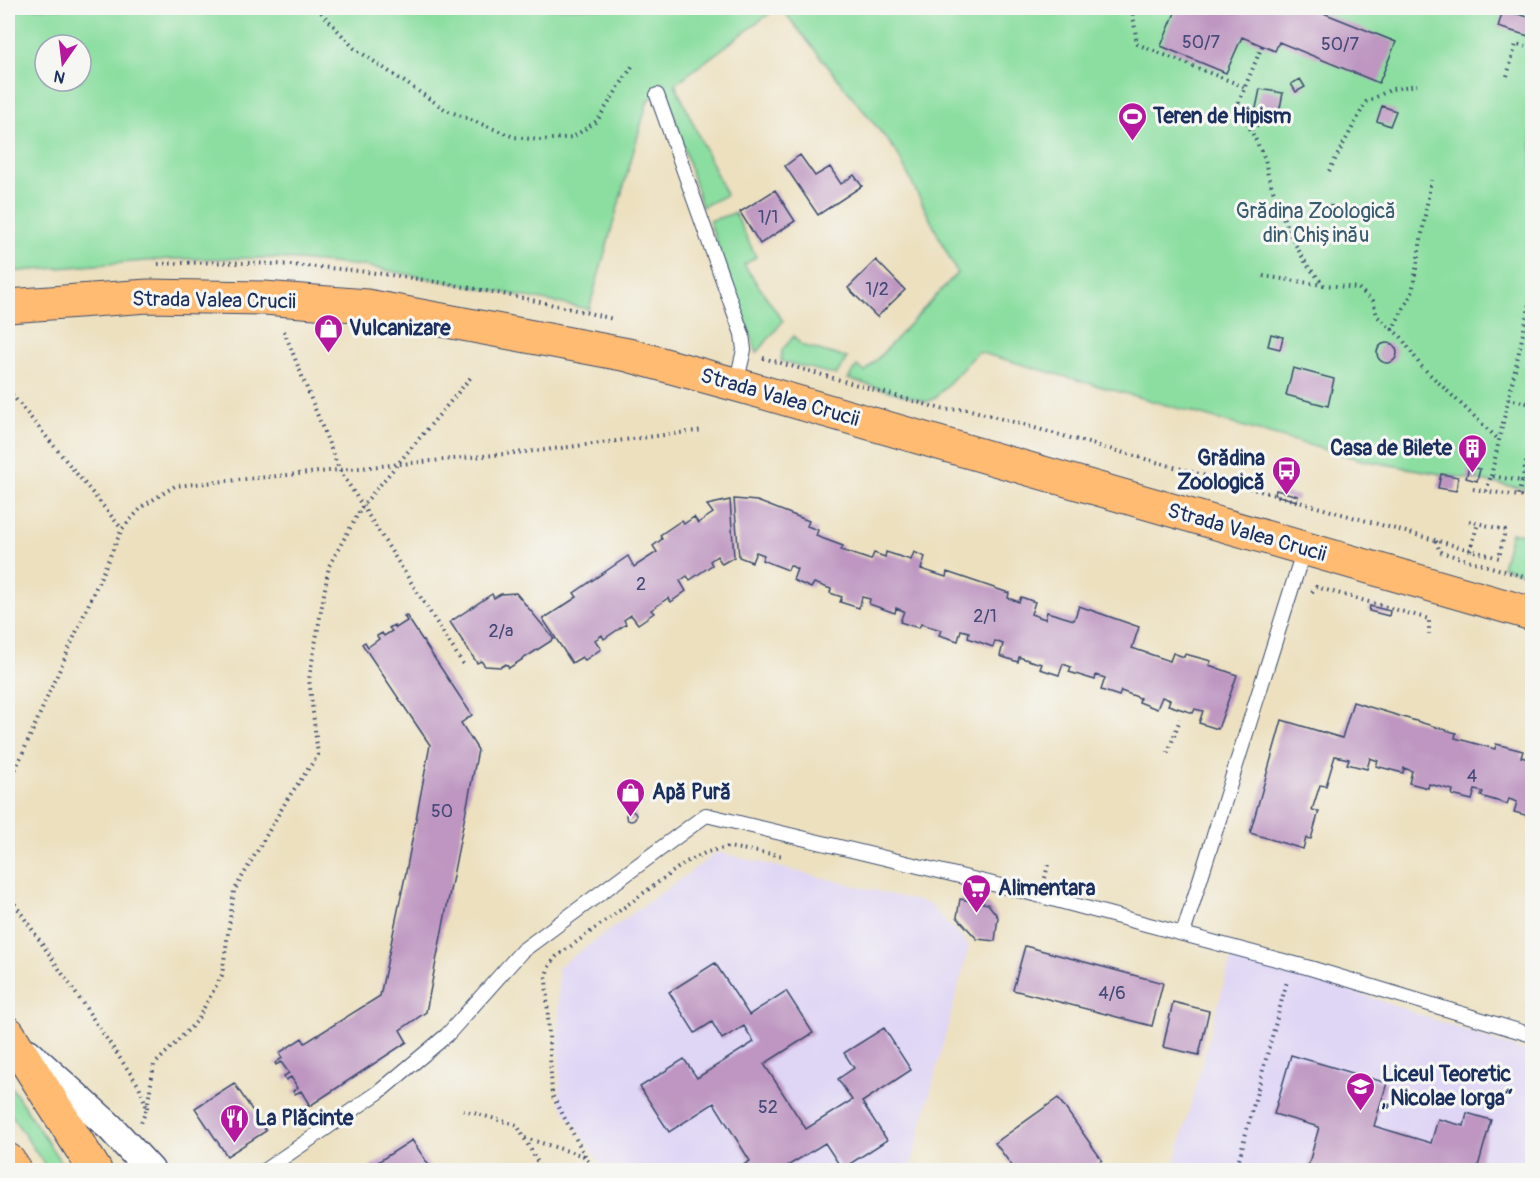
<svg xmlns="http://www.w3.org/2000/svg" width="1540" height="1178" font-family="Pangolin,sans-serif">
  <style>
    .built { fill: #dfd5f5 }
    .green { fill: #8bdea0; stroke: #53867f; stroke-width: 1.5; fill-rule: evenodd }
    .building { fill: #be96c1 }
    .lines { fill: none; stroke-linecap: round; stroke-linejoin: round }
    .lane-casing { stroke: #3a4a6d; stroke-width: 16 }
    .street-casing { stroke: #3a4a6d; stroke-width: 31 }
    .primary-casing { stroke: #3a4a6d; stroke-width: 35 }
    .path { stroke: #3a4a6d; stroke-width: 4; stroke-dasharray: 1.5 4.5; stroke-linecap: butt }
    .lane { stroke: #fff; stroke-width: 14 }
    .street { stroke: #fff; stroke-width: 28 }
    .primary { stroke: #ffbb71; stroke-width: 33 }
    .labels { text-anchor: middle; stroke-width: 6; stroke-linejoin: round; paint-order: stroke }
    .number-label { font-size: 18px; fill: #444977 }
    .poi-label { font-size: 21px; font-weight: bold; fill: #1b2f5e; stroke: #f6f6f2; text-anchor: start }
    .park-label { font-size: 21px; fill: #375b6e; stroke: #f6f6f2 }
    .street-label { font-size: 21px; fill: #1b2f5e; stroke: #f6f6f2 }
  </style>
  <rect width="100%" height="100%" fill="#f6f6f2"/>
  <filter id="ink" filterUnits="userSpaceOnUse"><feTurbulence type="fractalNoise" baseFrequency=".0167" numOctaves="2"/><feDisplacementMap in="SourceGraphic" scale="12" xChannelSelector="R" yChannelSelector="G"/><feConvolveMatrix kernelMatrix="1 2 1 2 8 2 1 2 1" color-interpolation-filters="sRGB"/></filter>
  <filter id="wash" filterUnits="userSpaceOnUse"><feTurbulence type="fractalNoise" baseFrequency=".008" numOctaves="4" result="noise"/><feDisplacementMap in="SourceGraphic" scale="24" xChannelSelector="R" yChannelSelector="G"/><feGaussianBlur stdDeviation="1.35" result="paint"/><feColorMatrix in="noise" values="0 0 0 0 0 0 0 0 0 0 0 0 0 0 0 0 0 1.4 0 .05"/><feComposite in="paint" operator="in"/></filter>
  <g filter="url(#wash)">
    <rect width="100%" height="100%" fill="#ece0bf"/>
    <!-- built -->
    <path class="built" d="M718,852L929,904L969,946L910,1170H605L560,1103L558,967Z
      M1231,958L1370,997L1532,1054V1170H1173Z"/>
    <!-- green -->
    <path class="green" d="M8,8H777L675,84L726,195L702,207L666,89L648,100L589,309L364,266L274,258L170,259L8,272ZM45,45H81V81H45Z
      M781,8H1532V490L1362,460L978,352L935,398L927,402L848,379L857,366L865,372L957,273L896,151Z
      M735,213L756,257L744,265L783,321L757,353L709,221Z
      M794,336L801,345L847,358L836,375L781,361L782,350Z
      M1511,533L1532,534V576L1502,567Z
      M8,1082L66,1170H48L8,1110Z"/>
    <g id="blocks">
      <!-- building -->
      <path class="building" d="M1177,8H1311L1396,42L1379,83L1279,42L1275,51L1242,37L1226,73L1161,46Z
        M1503,10L1532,18V37L1498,27Z
        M1300,79L1305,87L1296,92L1291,84Z
        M1260,89L1283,93L1278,118L1255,113Z
        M1382,106L1396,111L1390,126L1377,121Z
        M800,155L815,176L830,167L841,184L854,175L862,186L818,215L785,166Z
        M775,190L795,221L760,244L740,212Z
        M1323,205L1334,206L1332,216L1321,214Z
        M876,260L905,290L877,317L848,288Z
        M1271,334L1283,337L1280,349L1268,346Z
        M1377 353a10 10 0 1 1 20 0a10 10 0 1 1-20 0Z
        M1293,368L1334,379L1328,406L1286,395Z
        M1469,467L1480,469L1477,481L1466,478Z
        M1441,474L1458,477L1456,491L1438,488Z
        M1276,490L1298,496L1297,501L1275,495Z
        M734,499L757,501L809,521L807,526L818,530L816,536L843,546L841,550L871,560L874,553L885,557L886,552L911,560L914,552L925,557L921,569L946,577L947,572L1009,593L1008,598L1019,602L1021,597L1035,602L1031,614L1045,619L1047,612L1074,620L1079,606L1139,627L1132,648L1170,661L1173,653L1184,657L1185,654L1211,661L1209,665L1237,675L1218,729L1199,723L1203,711L1195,709L1193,713L1168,705L1170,700L1162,697L1157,709L1139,702L1140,698L1121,691L1119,696L1101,690L1105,678L1096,675L1095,680L1069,672L1071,667L1063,664L1059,675L1040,669L1042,664L1031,661L1019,657L1018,662L1000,656L1003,644L995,641L993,647L968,638L969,632L961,630L958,641L939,635L941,630L921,624L919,628L900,622L904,611L896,608L895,613L869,604L870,599L862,597L859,608L840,602L842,597L830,593L831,589L814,583L811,588L793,580L797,569L790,565L788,570L762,560L764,555L756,552L752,562L739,557Z
        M730,500L734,557L722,564L717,556L710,561L712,565L690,580L687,576L680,581L686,591L671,602L668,598L651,610L654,613L638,624L631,615L624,620L626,624L604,639L602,635L595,640L601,649L585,660L582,657L572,663L543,619L577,597L574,593L628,556L634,567L657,552L653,546L662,539L660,535L682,520L684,524L694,517L698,523L713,513L707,505Z
        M516,593L554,639L509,668L506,664L501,667L485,666L481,661L477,663L450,622L492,594L494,598L501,594Z
        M1370,606L1390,611L1389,616L1369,611Z
        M406,615L472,715L461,723L478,750L426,1012L400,1030L407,1042L305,1109L309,1104L301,1091L295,1094L293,1091L298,1088L291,1077L286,1080L284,1076L289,1073L281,1062L276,1065L275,1063L282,1058L279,1053L302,1038L305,1043L380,996L406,872L430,745L362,644L365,642L368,647L379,639L377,636L382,633L384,636L392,631L389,628L394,625L396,628L407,621L404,616Z
        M1353,702L1456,733L1455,738L1495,749L1496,744L1523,751L1521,757L1532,760L1530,768H1532V825L1529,816L1514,812L1517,802L1509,799L1507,804L1481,796L1483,792L1475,790L1472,800L1452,795L1453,790L1429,784L1428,788L1409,783L1412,771L1404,768L1403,773L1376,766L1378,761L1370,758L1367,769L1347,764L1349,759L1335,756L1326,786L1320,785L1312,810L1319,811L1311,839L1306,838L1303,849L1250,833L1282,720L1342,738Z
        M626 816a5 5 0 1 1 10 0a5 5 0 1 1-10 0Z
        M960,899L988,904L998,917L995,941L977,939L957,917Z
        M1025,946L1163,983L1152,1026L1013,990Z
        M715,963L749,1015L786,991L813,1033L764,1064L806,1129L852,1100L838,1079L854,1068L844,1053L884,1028L911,1070L862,1102L887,1140L842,1169L825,1143L781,1170H735L750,1161L714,1103L669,1132L640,1087L684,1059L697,1078L754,1042L744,1026L722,1039L712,1022L695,1033L669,992Z
        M1173,1002L1209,1011L1199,1055L1163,1047Z
        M1291,1055L1387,1083L1374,1126L1431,1143L1438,1119L1464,1126L1467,1113L1491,1120L1477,1170H1307L1319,1127L1274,1114Z
        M234,1083L266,1131L227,1156L195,1108Z
        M1058,1098L1102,1160L1087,1170H1015L995,1143Z
        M412,1140L432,1170H372L370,1167Z"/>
    </g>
  </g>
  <g filter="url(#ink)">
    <use href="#blocks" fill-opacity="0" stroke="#3a4a6d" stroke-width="1.5"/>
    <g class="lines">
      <defs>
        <path id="lane" d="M657,95L742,334L744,350L736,384
          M1183,934L1304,549
          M265,1170L379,1092L447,1035L522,951L706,815L1026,892L1310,968L1532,1035"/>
        <path id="street" d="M28,1053L110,1127L150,1170"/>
        <path id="primary" d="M8,306L148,296L264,298L367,306L628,355L741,386L1532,614
          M8,1033L95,1170
          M8,1160L15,1170"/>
      </defs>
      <!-- lane casing -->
      <use href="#lane" class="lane-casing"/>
      <!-- street casing -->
      <use href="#street" class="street-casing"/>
      <!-- primary casing -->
      <use href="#primary" class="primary-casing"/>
      <!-- path -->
      <path class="path" d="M317,8L354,48L446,110L514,137L541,140L573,137L597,121L633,65
        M1132,8L1137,44L1245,87
        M1262,46L1238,104L1265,159L1268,176L1289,233L1307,265L1324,285L1358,288L1373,301L1377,316L1401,337L1421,366L1499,440
        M1507,76L1516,44L1532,48
        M1251,129L1259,124L1261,114
        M1329,171L1366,102L1392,89L1417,85
        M158,264C312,256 464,282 613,319
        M1263,276L1323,285
        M1392,330L1412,293L1431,180
        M284,331L339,469L465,667
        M763,358L945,410L967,409L1499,558L1505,530L1469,521
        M8,390L122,529
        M1508,399L1532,404
        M1491,476L1532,294
        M1522,481L1532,435
        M1473,489L1532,498
        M1486,491L1491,476L1522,481L1518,496
        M1436,541L1440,552L1532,579
        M1470,551L1478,523
        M1312,592L1316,587L1429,619V634
        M1168,753L1180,719
        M8,786L122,529L143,506L175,486L545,450L704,430
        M1045,878L1048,864
        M8,894L139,1086L147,1108L141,1123
        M147,1108L154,1065L196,1022L222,975L234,891L288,798L318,755L309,679L329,566L363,505L472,376
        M463,1110L517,1125L542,1170
        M525,1138L584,1156
        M588,1161L552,1095L546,977L548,968L556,957L686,862L707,852L728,847L784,856
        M1236,1170L1287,981"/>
      <!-- lane -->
      <use href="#lane" class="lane"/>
      <!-- street -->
      <use href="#street" class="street"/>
      <!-- primary -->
      <use href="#primary" class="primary"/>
    </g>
  </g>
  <!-- icons -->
  <defs>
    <symbol id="stadium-pin" viewBox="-11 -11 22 30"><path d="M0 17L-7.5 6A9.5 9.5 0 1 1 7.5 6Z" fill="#b5179e" stroke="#f6f6f2"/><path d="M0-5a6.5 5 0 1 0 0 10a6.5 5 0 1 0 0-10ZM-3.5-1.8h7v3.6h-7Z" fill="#fff"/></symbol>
    <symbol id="shop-pin" viewBox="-11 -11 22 30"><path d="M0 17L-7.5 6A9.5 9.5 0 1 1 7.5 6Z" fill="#b5179e" stroke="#f6f6f2"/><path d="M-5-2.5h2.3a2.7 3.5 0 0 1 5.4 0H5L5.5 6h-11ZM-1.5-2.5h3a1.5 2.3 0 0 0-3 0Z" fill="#fff"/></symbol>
    <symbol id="building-pin" viewBox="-11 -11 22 30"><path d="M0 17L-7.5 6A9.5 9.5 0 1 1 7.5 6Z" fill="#b5179e" stroke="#f6f6f2"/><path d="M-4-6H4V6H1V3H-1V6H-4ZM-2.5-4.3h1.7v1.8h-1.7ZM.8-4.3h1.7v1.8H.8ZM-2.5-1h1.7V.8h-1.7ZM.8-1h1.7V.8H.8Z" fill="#fff"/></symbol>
    <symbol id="bus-pin" viewBox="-11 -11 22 30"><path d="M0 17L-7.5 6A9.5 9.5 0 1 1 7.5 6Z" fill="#b5179e" stroke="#f6f6f2"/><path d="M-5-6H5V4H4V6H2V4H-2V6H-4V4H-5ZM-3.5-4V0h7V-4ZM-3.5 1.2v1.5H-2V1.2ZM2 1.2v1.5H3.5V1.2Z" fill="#fff"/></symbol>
    <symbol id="supermarket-pin" viewBox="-11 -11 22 30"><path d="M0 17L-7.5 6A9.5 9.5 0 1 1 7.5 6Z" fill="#b5179e" stroke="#f6f6f2"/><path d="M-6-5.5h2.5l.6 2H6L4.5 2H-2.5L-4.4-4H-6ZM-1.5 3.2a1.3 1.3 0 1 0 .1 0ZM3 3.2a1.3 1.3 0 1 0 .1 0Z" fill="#fff"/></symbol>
    <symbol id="school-pin" viewBox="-11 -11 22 30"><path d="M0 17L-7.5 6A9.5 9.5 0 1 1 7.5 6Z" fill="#b5179e" stroke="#f6f6f2"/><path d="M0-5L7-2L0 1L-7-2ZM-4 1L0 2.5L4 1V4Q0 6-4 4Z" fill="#fff"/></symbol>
    <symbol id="restaurant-pin" viewBox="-11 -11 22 30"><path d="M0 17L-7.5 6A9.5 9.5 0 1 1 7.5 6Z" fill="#b5179e" stroke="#f6f6f2"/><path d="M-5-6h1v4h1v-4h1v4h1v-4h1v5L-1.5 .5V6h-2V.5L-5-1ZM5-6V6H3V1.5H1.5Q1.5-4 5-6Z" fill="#fff"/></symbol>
  </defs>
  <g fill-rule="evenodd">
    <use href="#stadium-pin" x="1116" y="100" width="33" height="45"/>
    <use href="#shop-pin" x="312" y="312" width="33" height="45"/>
    <use href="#building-pin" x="1456" y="432" width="33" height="45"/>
    <use href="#bus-pin" x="1270" y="454" width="33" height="45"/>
    <use href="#shop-pin" x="614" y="776" width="33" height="45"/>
    <use href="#supermarket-pin" x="960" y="872" width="33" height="45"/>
    <use href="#school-pin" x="1344" y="1070" width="33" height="45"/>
    <use href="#restaurant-pin" x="218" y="1102" width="33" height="45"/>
  </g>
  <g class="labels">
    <!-- number labels -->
    <g class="number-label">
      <text x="1201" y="48">50/7</text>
      <text x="1340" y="50">50/7</text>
      <text x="768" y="223">1/1</text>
      <text x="877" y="295">1/2</text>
      <text x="641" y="590">2</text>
      <text x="985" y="622">2/1</text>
      <text x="501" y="637">2/a</text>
      <text x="1472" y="782">4</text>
      <text x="442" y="817">50</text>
      <text x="1112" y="999">4/6</text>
      <text x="768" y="1113">52</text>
    </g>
    <!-- poi labels -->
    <g class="poi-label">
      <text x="1153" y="123">Teren de Hipism</text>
      <text x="349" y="335">Vulcanizare</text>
      <text x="1452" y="455" text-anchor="end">Casa de Bilete</text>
      <text x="1265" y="465" text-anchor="end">Grădina<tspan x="1265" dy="24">Zoologică</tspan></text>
      <text x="652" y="799">Apă Pură</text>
      <text x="998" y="895">Alimentara</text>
      <text x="1382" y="1081">Liceul Teoretic<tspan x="1382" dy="24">„Nicolae Iorga“</tspan></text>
      <text x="255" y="1125">La Plăcinte</text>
    </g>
    <!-- park labels -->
    <g class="park-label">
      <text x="1316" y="218">Grădina Zoologică<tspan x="1316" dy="24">din Chișinău</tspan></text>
    </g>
    <!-- street labels -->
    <g class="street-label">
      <text transform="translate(214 300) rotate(1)" y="7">Strada Valea Crucii</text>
      <text transform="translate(780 397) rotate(16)" y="7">Strada Valea Crucii</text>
      <text transform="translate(1247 532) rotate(16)" y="7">Strada Valea Crucii</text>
    </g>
  </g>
  <!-- margin -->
  <rect width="1540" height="1178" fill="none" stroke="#f6f6f2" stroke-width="30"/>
  <!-- north arrow -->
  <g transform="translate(63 63) rotate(194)"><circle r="28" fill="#f6f6f2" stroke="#9ea6b7" stroke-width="1.5"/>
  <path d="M0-4.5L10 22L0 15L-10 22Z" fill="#b5179e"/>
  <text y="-9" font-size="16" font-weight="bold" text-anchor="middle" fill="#1b2f5e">N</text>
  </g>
</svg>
